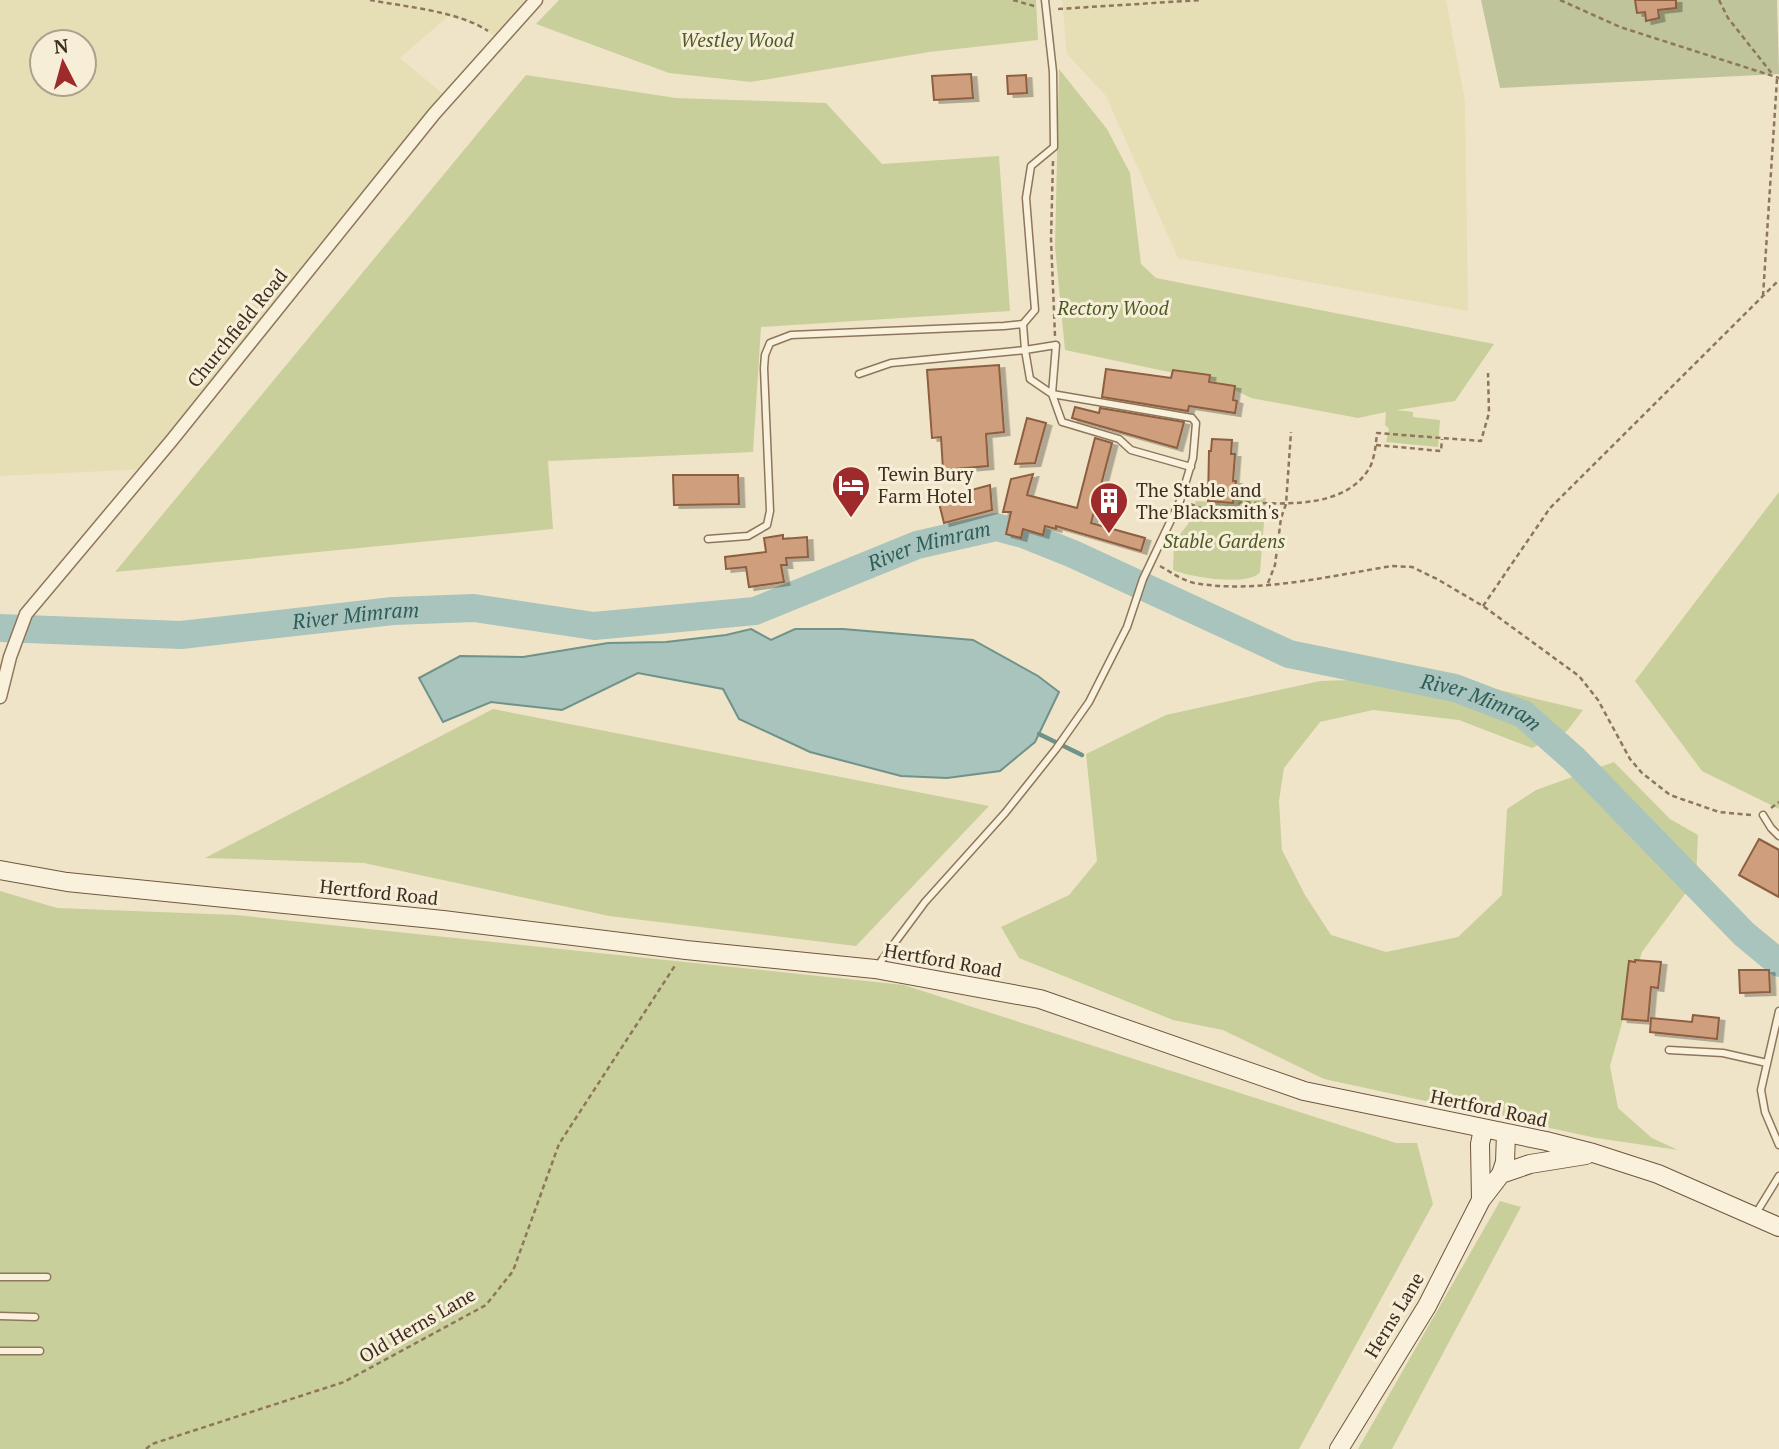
<svg xmlns="http://www.w3.org/2000/svg" width="1779" height="1449" font-family="'PT Serif',serif">
  <style>
    .farmland { fill: #e6deb5; fill-rule: evenodd }
    .green { fill: #c9cf9b }
    .cemetery { fill: #bfc49a }
    .water { fill: #a9c4bc; stroke: #6f938a; stroke-width: 2 }
    .lines { fill: none; stroke-linecap: round; stroke-linejoin: round }
    .stream { stroke: #6f938a; stroke-width: 4.5 }
    .river { stroke: #a9c4bc; stroke-width: 28 }
    .building { fill: #cf9f7d; stroke: #8d5f41; stroke-width: 2; filter: url(#shadow) }
    .lane-casing { stroke: #8d765c; stroke-width: 9 }
    .street-casing { stroke: #8d765c; stroke-width: 15 }
    .secondary-casing { stroke: #6f573f; stroke-width: 20 }
    .path { stroke: #8d765c; stroke-width: 2.5; stroke-dasharray: 5 3.5; stroke-linecap: butt }
    .lane { stroke: #faf1dc; stroke-width: 6 }
    .street { stroke: #faf1dc; stroke-width: 12 }
    .secondary { stroke: #faf1dc; stroke-width: 18 }
    .labels { text-anchor: middle; stroke-width: 6; stroke-linejoin: round; paint-order: stroke }
    .park-label { font-size: 19px; font-style: italic; fill: #4d5a26; stroke: #f7eed8 }
    .street-label { font-size: 19px; fill: #3d2e20; stroke: #f7eed8 }
    .poi-label { font-size: 19px; fill: #3d2e20; stroke: #f7eed8; text-anchor: start }
    .water-label { font-size: 21px; font-style: italic; fill: #2f5d5a; stroke: #f7eed8 }
  </style>
  <defs>
    <filter id="shadow"><feDropShadow dx="5.5" dy="3" stdDeviation="0" flood-color="#0004"/></filter>
  </defs>
  <rect width="100%" height="100%" fill="#f0e4c8"/>
  <!-- farmland -->
  <path class="farmland" d="M0,0H536L500,40L479,25L448,16L400,58L448,98L148,469L0,476ZM42,42H84V84H42Z
    M1062,0H1446L1465,101L1468,311L1178,258L1106,96L1067,54Z"/>
  <!-- green -->
  <path class="green" d="M559,0H1036L1038,40L929,52L751,82L669,73L536,24Z
    M1059,69L1107,129L1130,173L1141,264L1156,278L1494,344L1455,401L1397,410L1413,412V417L1440,420L1438,447L1386,442L1389,429L1385,425L1386,412L1358,418L1251,398L1221,383L1065,350L1055,247Z
    M526,75L676,98L826,103L882,164L999,156L1010,311L761,327L753,452L548,461L553,529L115,572Z
    M1779,492V809L1702,771L1635,681Z
    M1237,497L1266,498L1260,572C1249,587 1189,577 1173,570L1174,542L1188,524L1196,501L1233,503Z
    M1445,677L1583,710L1567,731L1532,748L1459,720L1373,710L1320,722L1284,768L1279,801L1282,850L1305,895L1331,935L1386,952L1458,937L1502,895L1507,809L1536,790L1614,762L1670,819L1698,835L1696,879L1642,952L1610,1066L1618,1108L1652,1138L1678,1150L1596,1138L1324,1079L1223,1030L1173,1020L1019,958L1001,927L1069,895L1097,861L1086,754L1166,715L1320,681Z
    M493,709L989,806L856,946L609,916L364,863L205,858Z
    M0,891L57,908L236,915L904,985L1396,1143H1417L1433,1204L1299,1449H0Z
    M1500,1201L1521,1207L1392,1449H1358Z"/>
  <!-- cemetery -->
  <path class="cemetery" d="M1481,0H1777L1779,74L1500,88Z"/>
  <!-- water -->
  <path class="water" d="M751,629L771,640L795,629H843L973,640L1038,676L1059,692L1035,742L1000,771L947,778L901,776L810,752L739,719L723,689L638,673L562,710L491,702L443,722L419,678L460,656L523,657L608,643L666,642L726,635Z"/>
  <g class="lines">
    <!-- stream -->
    <path class="stream" d="M1039,734L1082,755"/>
    <!-- river -->
    <path class="river" id="s1" d="M0,628L181,635L393,611L474,608L594,626L755,611L917,545L996,527L1023,534L1073,554L1289,654L1455,688L1523,714L1574,759L1744,934L1779,963"/>
  </g>
  <!-- building -->
  <path class="building" d="M1635,0H1676V8L1658,10L1659,18L1646,21L1645,12L1637,13Z
    M971,74L973,98L934,100L932,76Z
    M1026,75L1027,93L1008,94L1007,76Z
    M999,365L1004,432L986,434L988,466L943,470L941,437L932,438L927,370Z
    M1106,369L1171,378L1173,370L1210,375L1209,382L1235,386L1233,400L1237,401L1235,413L1189,406L1188,411L1102,397Z
    M1075,407L1099,413L1100,408L1184,422L1177,448L1072,418Z
    M1027,418L1046,423L1035,463L1015,464Z
    M1095,438L1112,443L1091,523L1145,538L1141,551L1056,526V529L1045,526L1043,535L1023,529L1021,538L1006,534L1011,512H1003L1011,479L1033,474L1027,495L1077,508Z
    M1212,439L1232,440L1231,454H1235L1233,481H1236L1233,503L1208,501L1209,451H1211Z
    M673,475H738L739,504L674,505Z
    M990,485L992,510L944,523L938,499Z
    M783,535V539L807,537L808,557L786,558L787,565H781L784,582L749,587L746,567L726,569L725,557L766,552L764,538Z
    M1759,839L1779,850V897L1739,875Z
    M1635,960L1661,962L1658,988L1651,987L1648,1021L1622,1019L1629,961L1635,962Z
    M1739,970H1769L1770,992L1740,993Z
    M1693,1015L1719,1018L1717,1039L1650,1032L1651,1018L1692,1022Z"/>
  <g class="lines">
    <defs>
      <path id="lane" d="M859,374L891,363L1025,350L1056,345L1052,394L1062,422L1119,439L1131,450L1191,467
        M708,539L748,536L767,525L770,511L764,368L765,355L770,343L791,335L1004,326L1023,324
        M1763,815L1771,828L1779,836
        M876,968L925,902L1005,813L1056,749L1089,702L1127,627L1143,579L1180,501L1193,458L1196,423L1192,418L1052,394L1030,379L1025,350L1023,324L1035,310L1026,198L1031,166L1054,147L1053,72L1045,0
        M1779,1011L1761,1090L1765,1112L1779,1145
        M1669,1050L1723,1053L1767,1063
        M1755,1215L1779,1176
        M0,1277H47
        M0,1316L35,1317
        M0,1351H40"/>
      <path id="street" d="M0,697L10,657L26,614L172,440L434,114L536,0"/>
      <path id="secondary" d="M0,870L67,882L443,920L686,950L875,969L1040,999L1304,1091L1546,1141L1593,1153L1658,1174L1779,1227
        M1501,1174L1530,1164L1586,1155
        M1481,1200L1480,1144L1483,1129
        M1339,1449L1427,1306L1481,1200L1501,1174L1505,1162L1506,1133"/>
    </defs>
    <!-- lane casing -->
    <use href="#lane" class="lane-casing"/>
    <!-- street casing -->
    <use href="#street" class="street-casing"/>
    <!-- secondary casing -->
    <use href="#secondary" class="secondary-casing"/>
    <!-- path -->
    <path class="path" d="M370,0C406,7 458,11 488,31
      M1013,0L1034,6
      M1560,0L1620,27L1779,78
      M1719,0L1728,18L1773,75
      M1058,9L1201,0
      M1053,161L1051,239L1055,336
      M1763,296L1777,79
      M1376,445L1441,451L1442,439
      M1190,504L1201,508L1231,510L1241,502C1283,504 1348,510 1371,465C1375,455 1376,443 1377,433L1481,441L1489,413L1488,373
      M1160,566C1171,572 1181,580 1194,583C1256,594 1330,576 1392,566L1412,567L1437,579L1483,606L1579,676L1598,700L1630,759L1642,773L1670,795L1719,812L1751,815
      M1268,583L1275,565L1281,518L1286,504L1291,432
      M1483,606L1550,508L1779,280
      M1771,808L1779,802
      M146,1449L152,1444L344,1382L486,1305L513,1271L559,1144L676,964"/>
    <!-- lane -->
    <use href="#lane" class="lane"/>
    <!-- street -->
    <use href="#street" class="street"/>
    <!-- secondary -->
    <use href="#secondary" class="secondary"/>
  </g>
  <!-- icons -->
  <defs>
    <symbol id="hotel-pin" viewBox="-11 -11 22 30"><path d="M0 17L-7.5 6A9.5 9.5 0 1 1 7.5 6Z" fill="#9e2a2b" stroke="#f7eed8"/><path d="M-6-4.5h1.5V1H6V5H4.5V3h-9V5H-6ZM-4 0a1.8 1.8 0 1 1 3.6 0ZM.5 0V-2.5h3Q6-2.5 6 0Z" fill="#fff"/></symbol>
    <symbol id="building-pin" viewBox="-11 -11 22 30"><path d="M0 17L-7.5 6A9.5 9.5 0 1 1 7.5 6Z" fill="#9e2a2b" stroke="#f7eed8"/><path d="M-4-6H4V6H1V3H-1V6H-4ZM-2.5-4.3h1.7v1.8h-1.7ZM.8-4.3h1.7v1.8H.8ZM-2.5-1h1.7V.8h-1.7ZM.8-1h1.7V.8H.8Z" fill="#fff"/></symbol>
  </defs>
  <g fill-rule="evenodd">
    <use href="#hotel-pin" x="829" y="463" width="44" height="60"/>
    <use href="#building-pin" x="1087" y="479" width="44" height="60"/>
  </g>
  <g class="labels">
    <!-- park labels -->
    <g class="park-label">
      <text x="737" y="47">Westley Wood</text>
      <text x="1113" y="315">Rectory Wood</text>
      <text x="1224" y="548">Stable Gardens</text>
    </g>
    <!-- street labels -->
    <g class="street-label">
      <text transform="translate(237 328) rotate(-51)" y="7">Churchfield Road</text>
      <text transform="translate(379 892) rotate(6)" y="7">Hertford Road</text>
      <text transform="translate(943 960) rotate(10)" y="7">Hertford Road</text>
      <text transform="translate(1489 1108) rotate(12)" y="7">Hertford Road</text>
      <text transform="translate(1394 1315) rotate(-59)" y="7">Herns Lane</text>
      <text transform="translate(417 1325) rotate(-30)" y="7">Old Herns Lane</text>
    </g>
    <!-- poi labels -->
    <g class="poi-label">
      <text x="878" y="481">Tewin Bury<tspan x="878" dy="22">Farm Hotel</tspan></text>
      <text x="1136" y="497">The Stable and<tspan x="1136" dy="22">The Blacksmith's</tspan></text>
    </g>
    <!-- water labels -->
    <g class="water-label">
      <text dy="7" stroke="none"><textPath href="#s1" startOffset="945">River Mimram</textPath></text>
      <text dy="7" stroke="none"><textPath href="#s1" startOffset="357">River Mimram</textPath></text>
      <text dy="7" stroke="none"><textPath href="#s1" startOffset="1533">River Mimram</textPath></text>
    </g>
  </g>
  <!-- north arrow -->
  <g transform="translate(63 63) rotate(354)"><circle r="33" fill="#f7eed8" stroke="#ada18e" stroke-width="2"/>
  <path d="M0-5L12 26L0 18L-12 26Z" fill="#9e2a2b"/>
  <text y="-10" font-size="19" font-weight="bold" text-anchor="middle" fill="#3d2e20">N</text>
  </g>
</svg>
